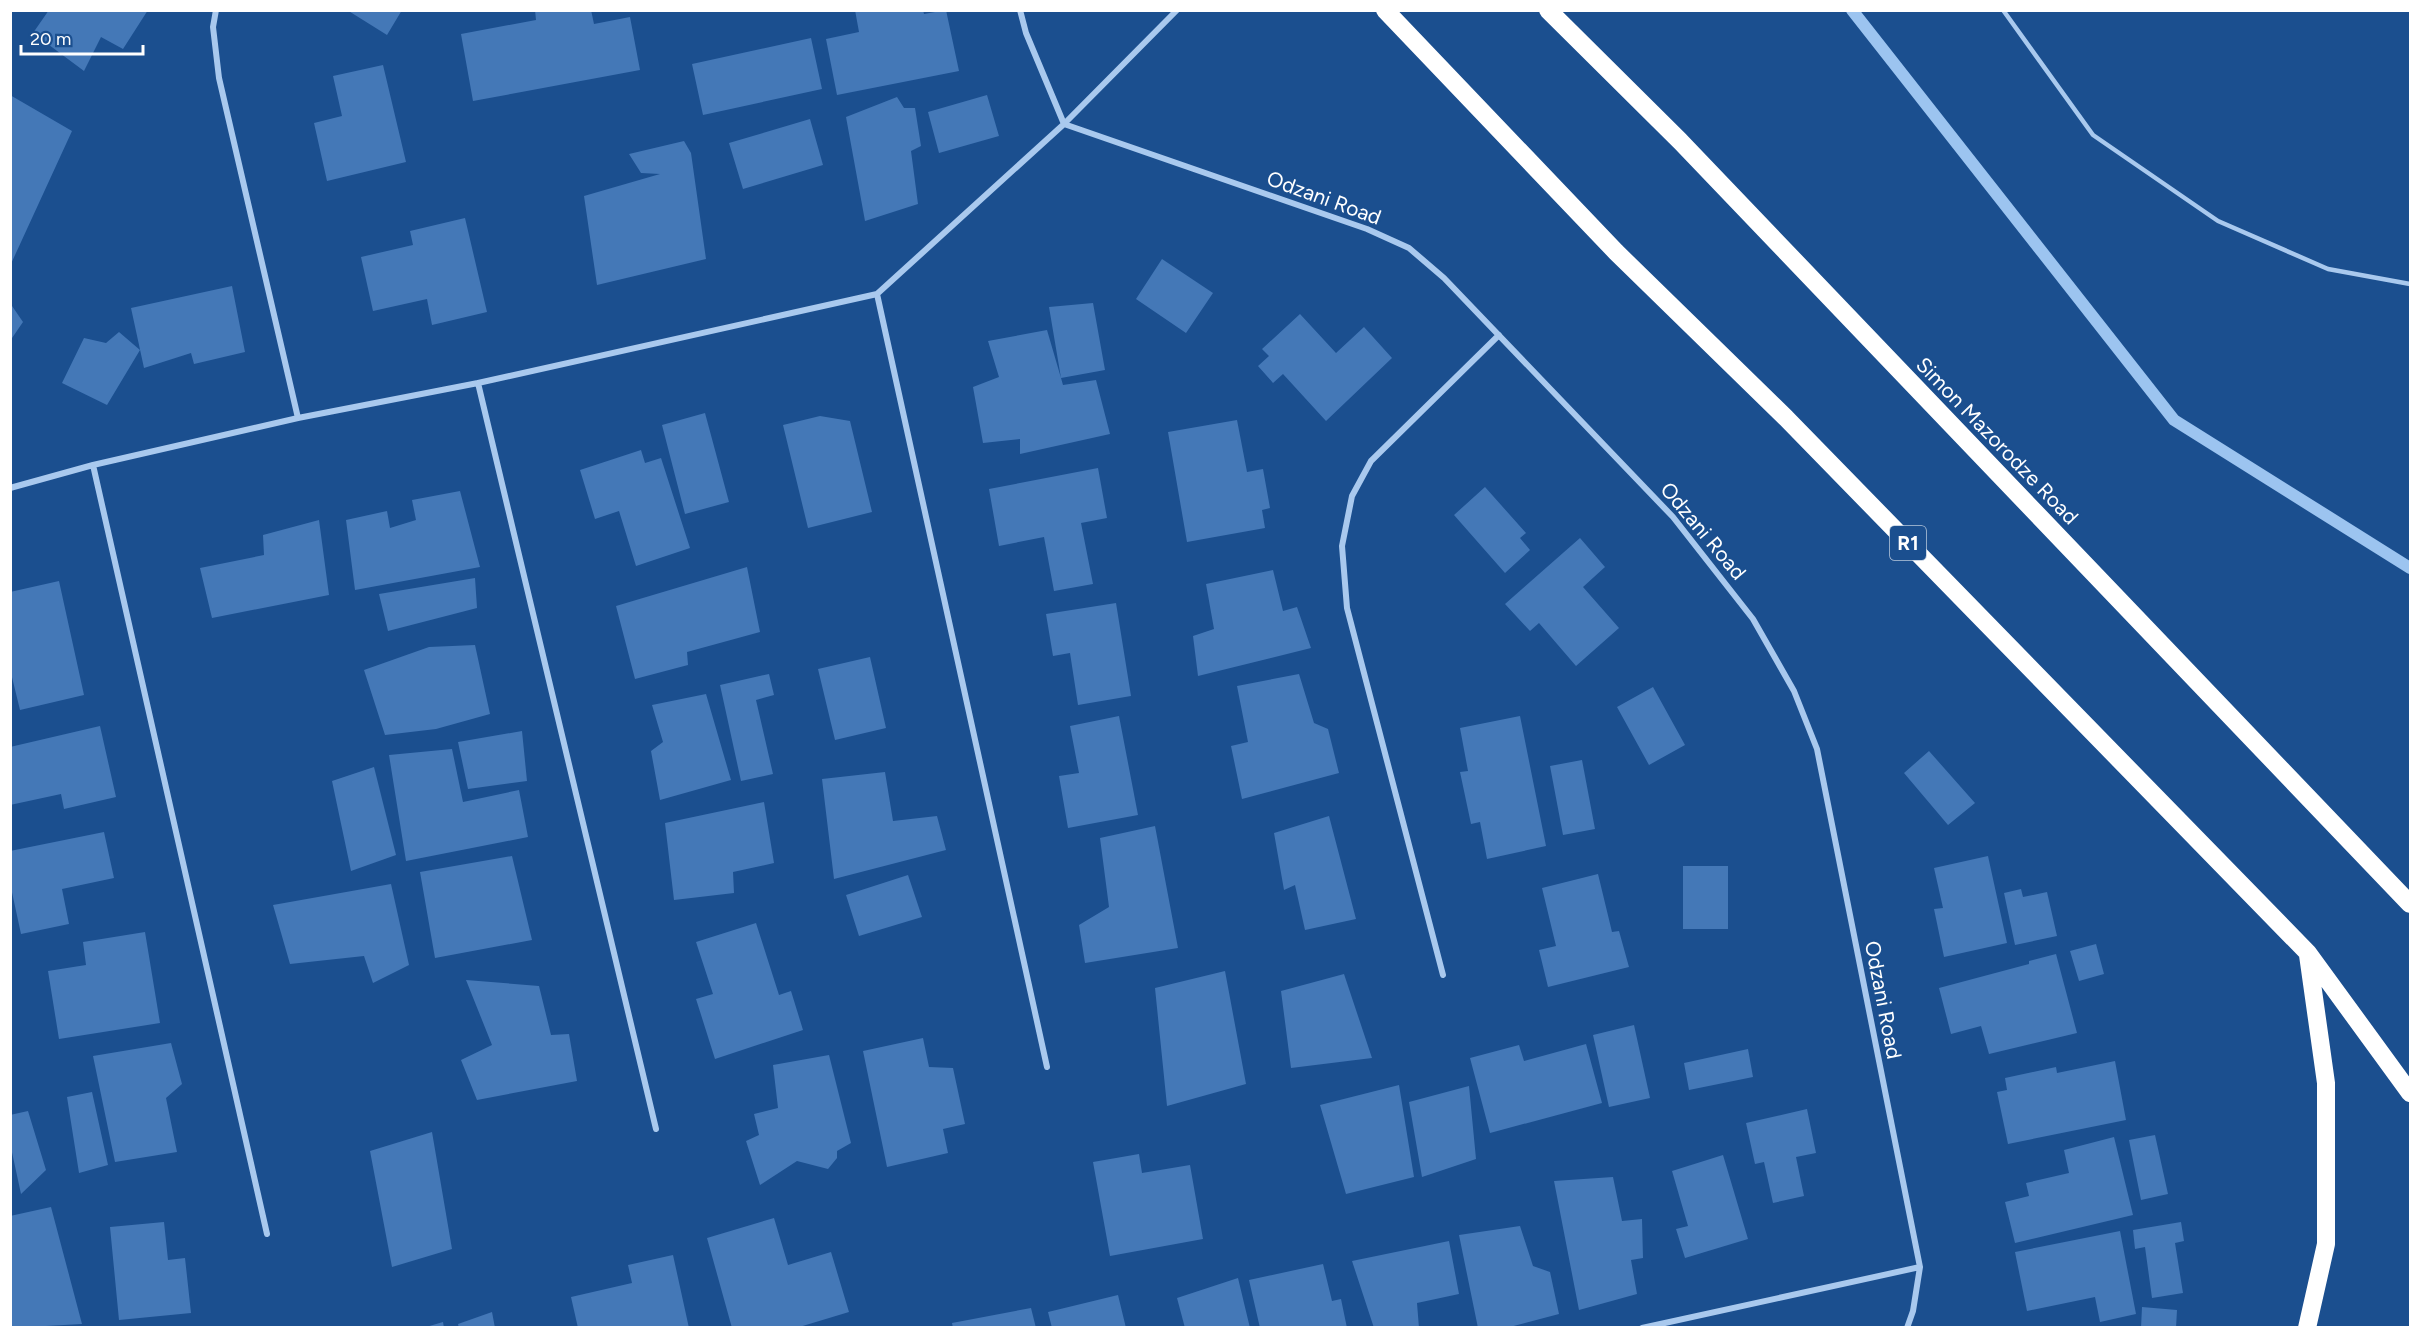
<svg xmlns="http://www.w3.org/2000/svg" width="2421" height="1338" font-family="Figtree,sans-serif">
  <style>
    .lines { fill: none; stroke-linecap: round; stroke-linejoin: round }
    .stream { stroke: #9cc4f0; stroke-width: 12 }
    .building { fill: #4478b7 }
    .lane { stroke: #a9c9ee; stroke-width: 4.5 }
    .street { stroke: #a9c9ee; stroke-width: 6 }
    .highway { stroke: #fff; stroke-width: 18 }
    .labels { text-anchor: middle; stroke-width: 4.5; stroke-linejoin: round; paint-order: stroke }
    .shield { fill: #1b4f8f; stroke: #bbcadd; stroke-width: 1.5 }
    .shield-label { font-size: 20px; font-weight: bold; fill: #fff }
    .street-label { font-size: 21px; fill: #fff; stroke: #1b4f8f }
  </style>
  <rect width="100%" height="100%" fill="#1b4f8f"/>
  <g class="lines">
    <!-- stream -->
    <path class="stream" d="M1852,10L2174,420L2410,568"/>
  </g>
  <!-- building -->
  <path class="building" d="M49,10H148L123,49L101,37L84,71L33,33Z
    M347,10H402L387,35Z
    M535,10H591L594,24L630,17L640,70L473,101L461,34L536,20Z
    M855,10H923L924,14L946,10L959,71L837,95L826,39L859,32Z
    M811,38L822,89L703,115L692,64Z
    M383,65L406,162L327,181L314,123L342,116L333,76Z
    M10,95L72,131L10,266Z
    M987,95L999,136L939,153L928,112Z
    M897,97L904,108H915L921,146L911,151L918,204L865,221L846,117Z
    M810,119L823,165L743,189L729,143Z
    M684,141L691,153L706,259L597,285L584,196L660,174L641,173L629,154Z
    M465,218L487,312L432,325L427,299L373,311L361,257L413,245L410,231Z
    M1162,259L1213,293L1186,333L1136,299Z
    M232,286L245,352L194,364L191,353L144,368L131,308Z
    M10,303L23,322L10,341Z
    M1093,303L1105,370L1061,378L1063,385L1096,380L1110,434L1020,454V439L983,443L973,387L999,377L988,341L1047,330L1061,378L1049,307Z
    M1300,314L1336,353L1364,327L1392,358L1326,421L1283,374L1273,383L1258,366L1269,356L1262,349Z
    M119,332L140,350L107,405L62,383L84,338L106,343Z
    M705,413L729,502L685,514L662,425Z
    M820,416L850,421L872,512L808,528L783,425Z
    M1237,420L1247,472L1263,469L1270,508L1262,510L1265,528L1187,542L1168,432Z
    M641,450L645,463L661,458L690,548L636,566L619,511L595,519L580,470Z
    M1098,468L1107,518L1081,523L1093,584L1054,591L1044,537L999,546L989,489Z
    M1485,487L1526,533L1520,538L1530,550L1505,573L1454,515Z
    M460,491L480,567L355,590L346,520L387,511L390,528L416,520L412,500Z
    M319,520L329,595L212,618L200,568L264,555L263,535Z
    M1580,538L1605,567L1583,587L1619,628L1576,666L1539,623L1530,631L1505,604Z
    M747,567L760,632L687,652L688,665L635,679L616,606Z
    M1273,570L1283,611L1297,607L1311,648L1198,676L1193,636L1214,629L1206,584Z
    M475,578L477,608L388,631L379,594Z
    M59,581L84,695L20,710L10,669V592Z
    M1116,603L1131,696L1078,705L1070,653L1053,656L1046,614Z
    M475,645L490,714L436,729L385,735L364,670L429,647Z
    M870,657L886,728L835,740L818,669Z
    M769,674L774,695L756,700L773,774L741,781L720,685Z
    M1299,674L1314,723L1328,729L1339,773L1242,799L1231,746L1248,742L1237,686Z
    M1653,687L1685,745L1649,765L1617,707Z
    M706,694L731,780L660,800L651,751L663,742L652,705Z
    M1119,716L1138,815L1068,828L1059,776L1079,773L1070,726Z
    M1520,716L1546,846L1487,859L1480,822L1471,824L1460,772L1468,771L1460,728Z
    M100,726L116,797L64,809L61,794L10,805V747Z
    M522,731L527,781L468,789L458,742Z
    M452,749L463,802L519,790L528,837L406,861L389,755Z
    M1929,751L1975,803L1948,825L1904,773Z
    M1582,760L1595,829L1563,835L1550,766Z
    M374,767L396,855L351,871L332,781Z
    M885,772L893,821L937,816L946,850L834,879L822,779Z
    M764,802L774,863L733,872L734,893L674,900L665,823Z
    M1329,816L1356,919L1305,930L1295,885L1284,890L1274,833Z
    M1155,826L1178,948L1085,963L1079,925L1109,907L1100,838Z
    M104,832L114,878L62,889L69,924L21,934L10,883V851Z
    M512,856L532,940L435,958L420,872Z
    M1988,856L2007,943L1944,957L1934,909L1943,908L1934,868Z
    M1683,866H1728V929H1683Z
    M1598,874L1612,932L1619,931L1629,967L1548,987L1539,950L1556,946L1542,888Z
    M908,875L922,917L859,936L846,895Z
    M391,884L409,965L373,983L364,956L290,964L273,905Z
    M2021,889L2023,897L2047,892L2057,936L2015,945L2004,893Z
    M756,923L779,995L791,991L803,1030L715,1059L696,999L713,994L696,942Z
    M145,932L160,1023L59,1039L48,971L86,965L83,942Z
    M2096,944L2104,974L2079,981L2070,951Z
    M2056,954L2077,1033L1989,1054L1981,1026L1951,1034L1939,988L2029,964V961Z
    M1225,971L1246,1084L1167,1106L1155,988Z
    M1344,974L1372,1058L1291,1068L1281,991Z
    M466,980L539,986L551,1035L569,1034L577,1081L477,1100L461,1060L492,1045Z
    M1634,1025L1650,1098L1609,1107L1593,1035Z
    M923,1038L929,1067L953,1068L965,1124L943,1129L948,1153L887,1167L863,1051Z
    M171,1043L182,1084L166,1098L177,1152L115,1162L93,1056Z
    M1586,1044L1602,1103L1490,1133L1470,1058L1519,1045L1524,1061Z
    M1748,1049L1753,1077L1689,1090L1684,1063Z
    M829,1055L851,1143L837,1151V1158L828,1169L797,1161L760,1185L746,1141L759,1135L754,1114L778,1108L773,1065Z
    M2115,1061L2126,1120L2008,1144L1997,1092L2007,1090L2005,1078L2056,1067L2057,1073Z
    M1399,1085L1414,1177L1346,1194L1320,1105Z
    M1469,1086L1476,1159L1422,1177L1409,1102Z
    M92,1092L108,1165L79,1173L67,1097Z
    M1807,1109L1816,1153L1796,1157L1804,1196L1773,1203L1764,1162L1755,1164L1746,1123Z
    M28,1111L46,1170L21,1194L10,1143V1115Z
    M432,1132L452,1249L392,1267L370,1151Z
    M2155,1135L2168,1194L2141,1200L2129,1140Z
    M2114,1137L2133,1215L2015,1243L2005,1202L2029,1196L2026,1183L2069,1173L2064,1150Z
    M1139,1154L1142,1173L1190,1165L1203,1239L1110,1256L1093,1162Z
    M1723,1155L1748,1239L1685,1258L1676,1229L1688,1226L1672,1171Z
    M1613,1177L1622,1221L1642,1219L1643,1258L1631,1260L1637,1294L1579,1310L1554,1181Z
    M51,1207L82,1324L10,1328V1216Z
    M774,1218L788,1265L831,1252L849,1312L796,1328H732L707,1238Z
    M164,1222L168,1260L185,1258L191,1313L119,1320L110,1227Z
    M2181,1222L2184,1241L2175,1243L2183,1293L2152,1298L2145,1247L2135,1249L2133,1230Z
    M1520,1226L1533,1266L1550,1272L1559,1314L1506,1328H1478L1459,1235Z
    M2120,1231L2136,1314L2100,1322L2095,1297L2027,1311L2015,1252Z
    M1449,1241L1459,1294L1417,1303L1419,1328H1374L1352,1261Z
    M673,1255L689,1328H578L571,1297L632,1283L628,1265Z
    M1323,1264L1332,1301L1341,1299L1347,1328H1260L1249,1280Z
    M1238,1278L1250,1328H1185L1177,1298Z
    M1118,1295L1126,1328H1052L1048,1312Z
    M2142,1307L2177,1310L2176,1328H2141Z
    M1031,1308L1036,1328H953L952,1323Z
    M492,1312L495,1328H459L458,1324Z
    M443,1322L444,1328H426V1327Z"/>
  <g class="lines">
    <!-- lane -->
    <path class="lane" d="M2003,10L2093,135L2218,221L2328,269L2410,284"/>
    <!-- street -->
    <path class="street" d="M216,10L213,27L219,78L298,418
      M1020,10L1026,33L1064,124L1367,229L1409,248L1444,278L1673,517L1753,619L1794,691L1817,749L1920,1267L1913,1311L1907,1328
      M877,294L1047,1067
      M478,383L656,1129
      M93,465L267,1234
      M10,488L93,465L298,418L478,383L877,294L1064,124L1177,10
      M1443,975L1347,608L1342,546L1352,496L1371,461L1499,335
      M1642,1328L1920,1267"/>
    <!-- highway -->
    <path class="highway" d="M1385,10L1616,252L1786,418L2308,953L2410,1093
      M1548,10L1680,141L2410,904
      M2307,1328L2326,1244V1083L2308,955"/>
  </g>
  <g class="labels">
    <!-- shield labels -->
    <rect class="shield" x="1890" y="526" width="36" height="34" rx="4.5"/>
    <g class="shield-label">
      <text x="1908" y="550">R1</text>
    </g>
    <!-- street labels -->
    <g class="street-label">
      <text transform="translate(1324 198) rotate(20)" y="7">Odzani Road</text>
      <text transform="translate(1997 441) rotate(46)" y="7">Simon Mazorodze Road</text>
      <text transform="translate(1703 531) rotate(50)" y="7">Odzani Road</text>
      <text transform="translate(1883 1000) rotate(79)" y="7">Odzani Road</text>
    </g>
  </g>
  <!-- border -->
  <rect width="2421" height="1338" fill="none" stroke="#ffffff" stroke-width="24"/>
  <!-- scale -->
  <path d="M21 45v9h122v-9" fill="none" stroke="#ffffff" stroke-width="3"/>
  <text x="30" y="45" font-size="18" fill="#ffffff" stroke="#1b4f8f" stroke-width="4.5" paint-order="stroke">20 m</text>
</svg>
